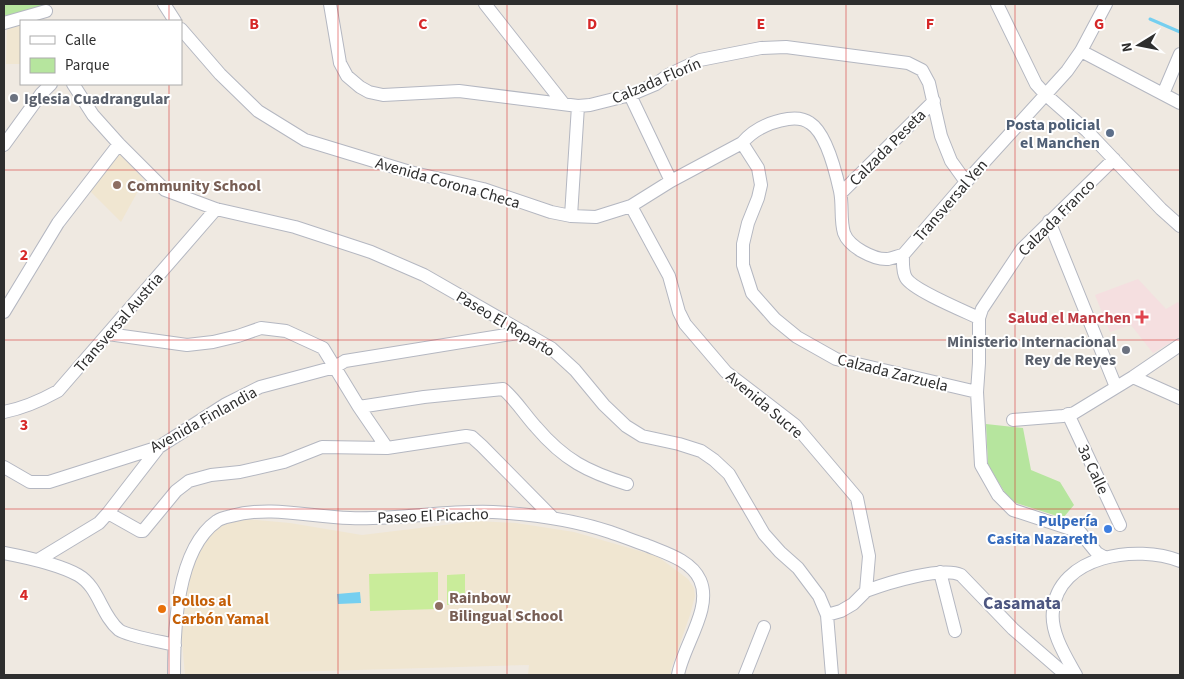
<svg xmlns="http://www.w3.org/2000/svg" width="1184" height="679" font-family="'Source Sans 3',sans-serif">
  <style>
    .education { fill: #f0e6d1 }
    .medical { fill: #f5dfe0 }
    .green { fill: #b6e59e }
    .pitch { fill: #c9ec9a }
    .water { fill: #75cff0 }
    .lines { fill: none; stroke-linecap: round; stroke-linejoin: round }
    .stream { stroke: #75cff0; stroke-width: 3 }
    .minor-casing { stroke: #b4b7c1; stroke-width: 14 }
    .minor { stroke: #fff; stroke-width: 12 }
    .grid { fill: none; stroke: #d62828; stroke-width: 1; stroke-opacity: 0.55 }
    .worship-dot { fill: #6b7280; stroke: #fff; stroke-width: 2 }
    .service-dot { fill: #5c6f8a; stroke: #fff; stroke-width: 2 }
    .education-dot { fill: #8d6e63; stroke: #fff; stroke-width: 2 }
    .health-dot { fill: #e0444e; stroke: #fff; stroke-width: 2 }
    .shop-dot { fill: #3f7fe0; stroke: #fff; stroke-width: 2 }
    .food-dot { fill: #e8710a; stroke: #fff; stroke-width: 2 }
    .labels { text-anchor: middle; stroke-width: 4; stroke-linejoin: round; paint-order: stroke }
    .street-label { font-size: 16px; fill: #2e2e2e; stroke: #fff }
    .worship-label { font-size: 16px; font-weight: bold; fill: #5b616d; stroke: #fff; text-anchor: start }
    .service-label { font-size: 16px; font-weight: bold; fill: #4e5e75; stroke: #fff; text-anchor: end }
    .education-label { font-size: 16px; font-weight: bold; fill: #785e54; stroke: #fff; text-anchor: start }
    .health-label { font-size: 16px; font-weight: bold; fill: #be3a42; stroke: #fff; text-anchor: end }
    .shop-label { font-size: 16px; font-weight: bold; fill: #366cbe; stroke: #fff; text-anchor: end }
    .food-label { font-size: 16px; font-weight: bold; fill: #c56008; stroke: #fff; text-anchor: start }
    .neighbourhood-label { font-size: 18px; font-weight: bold; fill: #4d5680; stroke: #fff }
    .grid-label { font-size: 16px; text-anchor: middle; font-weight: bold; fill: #d62828; stroke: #fff; stroke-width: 4; stroke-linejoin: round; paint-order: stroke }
  </style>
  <rect width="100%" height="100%" fill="#efe9e1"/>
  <!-- education -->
  <path class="education" d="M21,23V64H6L7,26Z
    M118,151L144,180L121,222L89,190Z
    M245,519L290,523L362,535L477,521L516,523L574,532L657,556L688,579L694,588L695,596L690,615L671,669V675H528L529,665L185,675L181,630L190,570L198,550L218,524Z"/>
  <!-- medical -->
  <path class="medical" d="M1138,279L1166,309L1178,302L1180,305V337L1153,353L1131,325L1110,332L1095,295Z"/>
  <!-- green -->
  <path class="green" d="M4,4H42L41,9L4,16Z
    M986,424L1023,428L1031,470L1060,482L1074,505L1063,518L1010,501L988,465Z"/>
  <!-- pitch -->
  <path class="pitch" d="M438,572V609L370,611L369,574Z
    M465,574V605H447V575Z"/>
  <!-- water -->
  <path class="water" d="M360,592L361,603L338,604L337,594Z"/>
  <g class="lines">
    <!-- stream -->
    <path class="stream" d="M1150,19L1180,32"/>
    <defs>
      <path id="minor" d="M164,4L175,21
        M330,4L340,63L347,76L360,87L369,92L383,95L459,91L578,106L590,105L630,95L656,84L668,75L700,60L761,48L786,47L908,63L922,70L929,83L941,136L951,161L966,182
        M485,4L563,103
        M997,4L1036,84L1046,95L1087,131L1161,209L1180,226
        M4,23L46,11
        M181,29L220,74L258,111L305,140L410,172L483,189L551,212L571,216L596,217L631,206L671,181L742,143C754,129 769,122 788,119C795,118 803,118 810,123C826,133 836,173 840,191C843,205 840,220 844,233C849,247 874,260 888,259C893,258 898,256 903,255
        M1081,51L1180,103
        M73,84L93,115L119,144L165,190L216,209L295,227L371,252L424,275L551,348L575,370L604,405L626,426L642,436L679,444L701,451L714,460L729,474L764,534L780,552L798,568L819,596L827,615L832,675
        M1163,94L1180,54
        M630,95L671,181
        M742,143L758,168L761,185L758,198L748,223L743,244V265L752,293L775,319L797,337L836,359L977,392
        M4,145L41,94L51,84
        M841,193L934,101
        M631,206L669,276L679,312L685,324L726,372L795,425L857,498L869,556L866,591L853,604L841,611L827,615
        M571,216L578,106
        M1049,221L1116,387
        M903,255L966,182L1067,71L1081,51L1106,4
        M903,255C903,262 902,271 906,278C913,290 964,311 979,318
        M4,312L58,223L119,144
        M108,334L187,345L213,342L238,336L261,328L286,331L323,348L359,407L387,448
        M1133,377L1180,398
        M359,407L424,397L503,389C516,400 525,415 536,427C564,460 588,472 627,484
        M4,412C24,408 40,401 58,391L216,209
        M1068,414L1120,525
        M1013,420L1063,416L1074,413L1133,377L1180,345
        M4,467L30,482H49L159,447L226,404L260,387L335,367L345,361L524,332
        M108,513L140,531H143L176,491L189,481L211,475L240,472L284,462L322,447L387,448L466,436L472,437L482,446L553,518
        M4,553C25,557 58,564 78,575C99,587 101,615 119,630C127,636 163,642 175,645
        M1104,557L1097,553L1080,532L1013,510L998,495L981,465L977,392L979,363V318L982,309L1022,249L1114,159
        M38,560L99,523L108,513L159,447
        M940,572L955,631
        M866,591C887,583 942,566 961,575L1013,629L1066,675
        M174,675C174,630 176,550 217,521C221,518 227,517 231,516C271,505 310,517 350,518C398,520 445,510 493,512C530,514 574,520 610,532C622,536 634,541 646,545C665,553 691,560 700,580C713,608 683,646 678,675
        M745,675L764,627
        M1076,675C1066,657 1050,632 1053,611C1058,555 1137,544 1180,561"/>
    </defs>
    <!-- minor casing -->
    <use href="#minor" class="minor-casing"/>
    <!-- minor -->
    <use href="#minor" class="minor"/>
  </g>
  <!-- grid -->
  <path class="grid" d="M169,4V21M338,4V675M507,4V675M677,4V675M846,4V675M1015,4V675M169,84V675M4,170H1180M4,340H1180M4,509H1180"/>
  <!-- markers -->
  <g class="worship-dot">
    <circle cx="14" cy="98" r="5"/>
    <circle cx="1126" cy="350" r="5"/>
  </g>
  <circle class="service-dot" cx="1110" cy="133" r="5"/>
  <g class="education-dot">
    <circle cx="117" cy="185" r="5"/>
    <circle cx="439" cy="606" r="5"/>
  </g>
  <path class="health-dot" d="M1139.5 309.5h5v5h5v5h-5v5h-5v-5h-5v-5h5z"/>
  <circle class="shop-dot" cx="1108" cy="529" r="5"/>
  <circle class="food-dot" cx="162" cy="609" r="5"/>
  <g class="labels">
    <!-- street labels -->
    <g class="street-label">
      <text transform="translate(656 80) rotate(-23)" y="6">Calzada Florín</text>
      <text transform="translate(887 147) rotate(-45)" y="6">Calzada Peseta</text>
      <text transform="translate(448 182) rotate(16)" y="6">Avenida Corona Checa</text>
      <text transform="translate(950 200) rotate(-49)" y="6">Transversal Yen</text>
      <text transform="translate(1056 217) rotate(-45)" y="6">Calzada Franco</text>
      <text transform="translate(118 322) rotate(-49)" y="6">Transversal Austria</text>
      <text transform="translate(506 323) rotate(31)" y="6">Paseo El Reparto</text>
      <text transform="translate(893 372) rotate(14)" y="6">Calzada Zarzuela</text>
      <text transform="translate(765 404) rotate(40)" y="6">Avenida Sucre</text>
      <text transform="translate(203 419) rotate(-29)" y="6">Avenida Finlandia</text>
      <text transform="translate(1094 469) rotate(65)" y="6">3a Calle</text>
      <text transform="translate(433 515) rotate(-2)" y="6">Paseo El Picacho</text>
    </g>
    <!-- worship labels -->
    <g class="worship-label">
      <text x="24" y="104">Iglesia Cuadrangular</text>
      <text x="1116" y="347" text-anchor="end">Ministerio Internacional<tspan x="1116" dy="18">Rey de Reyes</tspan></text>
    </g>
    <!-- service labels -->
    <g class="service-label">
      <text x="1100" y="130">Posta policial<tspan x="1100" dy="18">el Manchen</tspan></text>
    </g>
    <!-- education labels -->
    <g class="education-label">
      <text x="127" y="191">Community School</text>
      <text x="449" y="603">Rainbow<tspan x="449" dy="18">Bilingual School</tspan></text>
    </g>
    <!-- health labels -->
    <g class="health-label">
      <text x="1131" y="323">Salud el Manchen</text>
    </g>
    <!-- shop labels -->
    <g class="shop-label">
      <text x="1098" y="526">Pulpería<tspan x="1098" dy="18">Casita Nazareth</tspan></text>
    </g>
    <!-- food labels -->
    <g class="food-label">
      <text x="172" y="606">Pollos al<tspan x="172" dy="18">Carbón Yamal</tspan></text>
    </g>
    <!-- neighbourhood labels -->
    <g class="neighbourhood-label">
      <text x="1022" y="609">Casamata</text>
    </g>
  </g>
  <g class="grid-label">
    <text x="254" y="29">B</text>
    <text x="423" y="29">C</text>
    <text x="592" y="29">D</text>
    <text x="761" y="29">E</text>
    <text x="930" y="29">F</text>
    <text x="1099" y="29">G</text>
    <text x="24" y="260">2</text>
    <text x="24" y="430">3</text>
    <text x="24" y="600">4</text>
  </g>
  <!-- border -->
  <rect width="1184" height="679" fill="none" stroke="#2e2e2e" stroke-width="10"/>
  <!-- legend -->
  <rect x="20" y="20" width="162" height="65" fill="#ffffff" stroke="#ababab"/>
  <rect x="30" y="36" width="25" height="8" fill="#ffffff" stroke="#ababab"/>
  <text x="65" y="45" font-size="15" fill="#2e2e2e">Calle</text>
  <rect x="30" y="58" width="25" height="15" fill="#b6e59e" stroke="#ababab"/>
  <text x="65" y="70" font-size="15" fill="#2e2e2e">Parque</text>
  <!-- north arrow -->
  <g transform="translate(1139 45) rotate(260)" stroke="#ffffff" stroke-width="4" paint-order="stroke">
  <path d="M0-4L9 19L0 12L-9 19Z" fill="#2e2e2e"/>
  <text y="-8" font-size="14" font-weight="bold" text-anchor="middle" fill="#2e2e2e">N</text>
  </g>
</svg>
